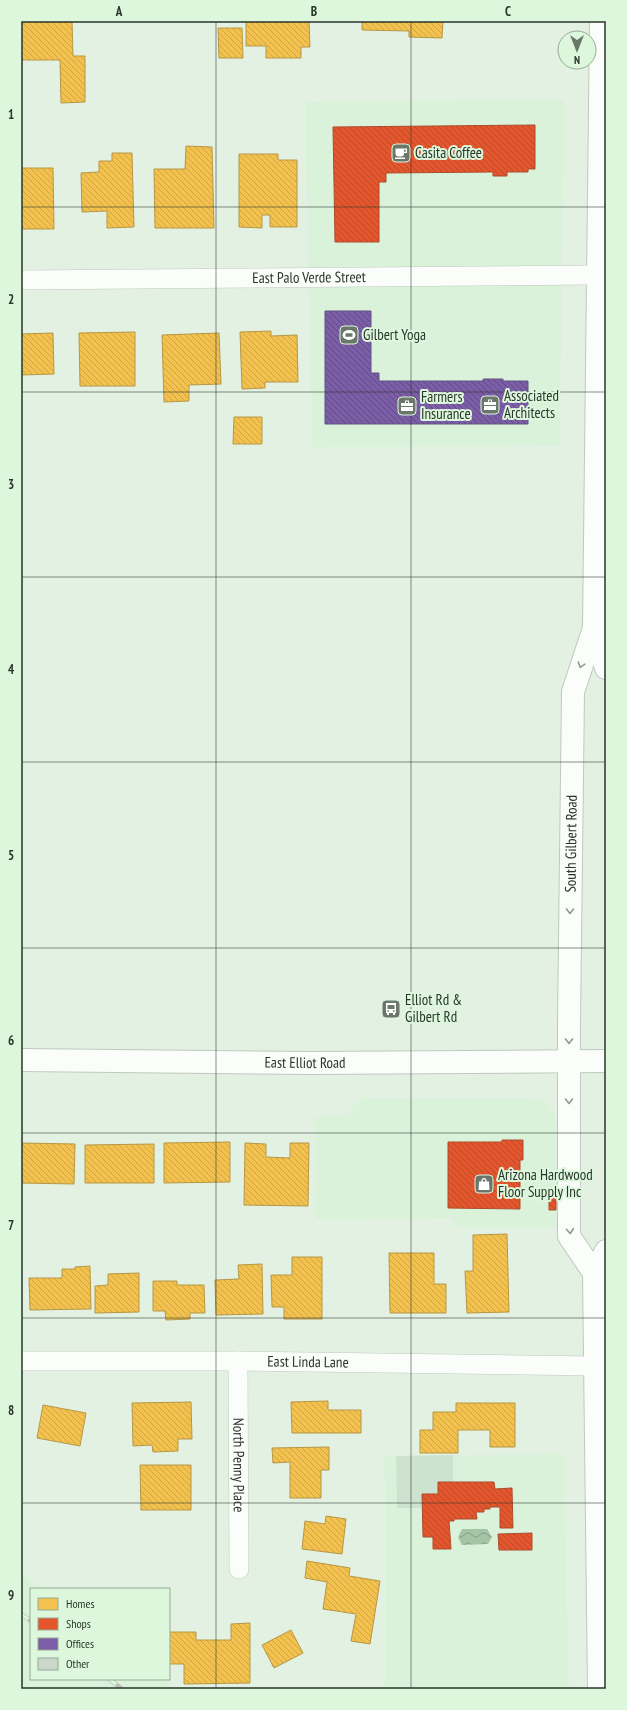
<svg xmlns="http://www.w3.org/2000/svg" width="627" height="1710" font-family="'PT Sans Narrow',sans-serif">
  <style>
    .built { fill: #daf2da }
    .park { fill: #cee3cf }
    .water { fill: url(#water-waves) }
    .homes { fill: url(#homes-back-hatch); stroke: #b69744 }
    .shops { fill: url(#shops-back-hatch); stroke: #ac4d2d }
    .offices { fill: url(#offices-back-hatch); stroke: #635282 }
    .building { fill: url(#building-back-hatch); stroke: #b8c2b8 }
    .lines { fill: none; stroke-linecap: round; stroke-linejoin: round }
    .street-casing { stroke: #bfc9bf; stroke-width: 20 }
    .secondary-casing { stroke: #bfc9bf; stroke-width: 24 }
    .primary-casing { stroke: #bfc9bf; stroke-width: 24 }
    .street { stroke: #fbfdfb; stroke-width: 19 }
    .secondary { stroke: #fbfdfb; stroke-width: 22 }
    .primary { stroke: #fbfdfb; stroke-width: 22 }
    .rail-casing { stroke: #bcbfbc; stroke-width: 4.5 }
    .rail { stroke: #ddf7dd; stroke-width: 3; stroke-dasharray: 9; stroke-linecap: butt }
    .oneway { stroke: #929993 }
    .grid { fill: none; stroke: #2a352b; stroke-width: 1; stroke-opacity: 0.55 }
    .labels { text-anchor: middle; stroke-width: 4; stroke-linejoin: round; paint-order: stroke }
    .poi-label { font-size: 15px; fill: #2a352b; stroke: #ddf7dd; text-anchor: start }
    .street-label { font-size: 15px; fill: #2a352b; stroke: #ddf7dd }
    .neatline { fill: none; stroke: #2a352b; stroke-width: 1.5 }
    .grid-label { font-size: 13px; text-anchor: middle; font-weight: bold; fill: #2a352b }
  </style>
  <defs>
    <pattern id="water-waves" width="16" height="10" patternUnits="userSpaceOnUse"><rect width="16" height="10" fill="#a4c4a5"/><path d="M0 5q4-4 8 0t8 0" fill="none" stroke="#86a087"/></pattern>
    <pattern id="homes-back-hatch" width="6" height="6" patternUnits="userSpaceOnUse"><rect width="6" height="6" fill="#f2c14e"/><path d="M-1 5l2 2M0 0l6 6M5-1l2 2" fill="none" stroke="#d0a644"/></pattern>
    <pattern id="shops-back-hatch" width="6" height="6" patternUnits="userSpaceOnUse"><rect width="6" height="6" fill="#e4572e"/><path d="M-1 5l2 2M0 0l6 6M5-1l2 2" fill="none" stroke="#b94927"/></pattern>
    <pattern id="offices-back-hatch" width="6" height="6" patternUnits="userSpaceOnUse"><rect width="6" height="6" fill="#7b5ea7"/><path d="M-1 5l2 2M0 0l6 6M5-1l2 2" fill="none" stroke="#604a80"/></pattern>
    <pattern id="building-back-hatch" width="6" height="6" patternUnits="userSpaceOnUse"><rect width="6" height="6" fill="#cad8ca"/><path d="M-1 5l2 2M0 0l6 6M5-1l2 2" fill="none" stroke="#aebaae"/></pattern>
  </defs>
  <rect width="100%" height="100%" fill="#e3f1e3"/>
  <!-- built -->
  <path class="built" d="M564,100L560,446L312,447L305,102Z
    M362,1098H532L541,1099L549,1105L554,1113L558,1125V1227H453V1218L316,1219L315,1117L344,1116Z
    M563,1454L569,1689H382L386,1680V1505L384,1456Z
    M21,1573L43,1589H31V1679H163L176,1689H21Z"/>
  <!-- park -->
  <path class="park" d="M453,1455V1508H397L396,1456Z"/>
  <!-- water -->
  <path class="water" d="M462,1529H487L492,1537L488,1544L462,1545C457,1535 458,1538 462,1529Z"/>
  <!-- homes -->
  <path class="homes" d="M21,21H72L73,56H85V102L61,103L60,60H21Z
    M246,21H309L310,47H301V58H266V46H246Z
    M362,21H443L442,38L409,37V31L362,30Z
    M218,28H242L243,58H219Z
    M186,146L212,147L214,228H155L154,169H185Z
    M112,153H132L134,227L107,228V211L82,212L81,173L99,172V161H112Z
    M239,154H278V160H297V227H270V215H262V228L239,227Z
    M21,168H53L54,229H21Z
    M271,331V336L297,335L298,382H265V388L242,389L240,332Z
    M135,332V386H80L79,333Z
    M53,333L54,374L21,375V334Z
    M219,333L221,384L189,385V401L164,402L162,335Z
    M234,417H262V444H233Z
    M230,1142V1182L164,1183V1143Z
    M21,1143L75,1144L74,1184L21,1183Z
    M245,1143L266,1144V1157L290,1158V1143H309L308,1206L244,1205Z
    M154,1144V1183H85V1145Z
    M507,1234L509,1312L467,1313L465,1271H473V1235Z
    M389,1253H434V1284H446V1313H390Z
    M292,1257H322V1319H284V1307H272L271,1275H292Z
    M262,1264L263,1314L216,1315L215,1280L239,1279L238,1265Z
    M90,1266L91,1309L30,1310L29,1278H62V1269H75V1267Z
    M139,1273V1312L95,1313V1286L108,1285V1274Z
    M153,1281H177V1285H204L205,1313H190V1319L166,1320L165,1311H153Z
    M328,1401V1410H361V1433H292L291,1402Z
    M191,1402L192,1439H178V1451L153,1452L152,1445L133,1446L132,1403Z
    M456,1403H515V1447H490V1430H458V1453H420V1430H433V1412H456Z
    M43,1405L86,1413L80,1446L37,1438Z
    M329,1447V1470H321V1498H290V1462L273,1463L272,1448Z
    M140,1465H191V1510H141Z
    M326,1516L346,1519L342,1554L302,1549L305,1521L325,1524Z
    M307,1561L350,1568L349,1576L380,1581L370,1644L351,1641L356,1614L323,1609L327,1582L305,1578Z
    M250,1623V1683L184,1684V1664H169V1632H196V1640H231V1624Z
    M291,1630L303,1653L274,1668L262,1645Z"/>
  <!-- shops -->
  <path class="shops" d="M535,125V169H528V172H507V176H493V172L386,173V182H379V242H335L333,127Z
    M502,1140H523V1160H520V1209L448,1208V1142H502Z
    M549,1192H556V1210H549Z
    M438,1482H494L495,1489L512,1488L513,1528H500V1507H490V1509H484V1512H476L477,1519H454V1521H449L451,1549H433V1537H423L422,1494H438Z
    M532,1533V1550H499L498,1534Z"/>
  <!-- offices -->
  <path class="offices" d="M325,311H371V373H379V381H483V379H503V381H528V424H325Z"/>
  <!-- building -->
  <path class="building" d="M385,1008H397V1012H385Z"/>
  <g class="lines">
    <defs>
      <g id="street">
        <path id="s1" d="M21,280L597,275"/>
        <path id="s2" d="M21,1361H238L595,1366"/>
        <path id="s3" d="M238,1361L239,1569"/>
      </g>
      <g id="secondary">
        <path id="s4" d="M21,1060L311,1063L606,1061"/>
      </g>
      <g id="primary">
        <path d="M594,628L606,668"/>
        <path id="s5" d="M594,1273L569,1236V1023L573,692L594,628L601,21"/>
        <path d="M599,1689L594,1273L606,1251"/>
      </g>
    </defs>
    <!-- street casing -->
    <use href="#street" class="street-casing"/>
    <!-- secondary casing -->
    <use href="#secondary" class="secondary-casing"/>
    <!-- primary casing -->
    <use href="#primary" class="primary-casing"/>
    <!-- street -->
    <use href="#street" class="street"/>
    <!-- secondary -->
    <use href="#secondary" class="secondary"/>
    <!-- primary -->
    <use href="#primary" class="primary"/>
    <defs>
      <path id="rail" d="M21,1614L31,1621
        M109,1679L122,1689"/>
    </defs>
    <!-- rail casing -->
    <use href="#rail" class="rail-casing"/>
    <!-- rail -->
    <use href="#rail" class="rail"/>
  </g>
  <!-- one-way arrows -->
  <defs><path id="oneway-chevron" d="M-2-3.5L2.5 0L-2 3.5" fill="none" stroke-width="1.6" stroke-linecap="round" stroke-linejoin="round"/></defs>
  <g class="oneway">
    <use href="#oneway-chevron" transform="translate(581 665) rotate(108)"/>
    <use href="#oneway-chevron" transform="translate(570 911) rotate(91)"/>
    <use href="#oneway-chevron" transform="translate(569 1041) rotate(90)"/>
    <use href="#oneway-chevron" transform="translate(569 1101) rotate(90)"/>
    <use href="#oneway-chevron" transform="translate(570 1231) rotate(85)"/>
  </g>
  <!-- grid -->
  <path class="grid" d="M216,21V1689M411,21V1689M21,207H606M21,392H606M21,577H606M21,762H606M21,948H606M21,1133H606M21,1318H606M21,1503H606"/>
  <!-- icons -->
  <defs>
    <symbol id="cafe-square" viewBox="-11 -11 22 22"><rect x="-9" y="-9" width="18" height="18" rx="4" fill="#6b776b" stroke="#ddf7dd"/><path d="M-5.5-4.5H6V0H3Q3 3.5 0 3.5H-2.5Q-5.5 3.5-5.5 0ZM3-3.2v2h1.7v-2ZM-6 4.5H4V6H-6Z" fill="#fff"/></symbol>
    <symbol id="stadium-square" viewBox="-11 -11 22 22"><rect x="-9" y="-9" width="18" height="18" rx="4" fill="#6b776b" stroke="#ddf7dd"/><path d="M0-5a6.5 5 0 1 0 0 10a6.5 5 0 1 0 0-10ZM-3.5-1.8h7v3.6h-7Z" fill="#fff"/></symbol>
    <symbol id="office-square" viewBox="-11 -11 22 22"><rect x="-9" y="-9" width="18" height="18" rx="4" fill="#6b776b" stroke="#ddf7dd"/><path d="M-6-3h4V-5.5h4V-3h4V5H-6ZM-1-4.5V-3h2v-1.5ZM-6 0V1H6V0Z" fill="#fff"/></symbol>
    <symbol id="bus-square" viewBox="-11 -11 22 22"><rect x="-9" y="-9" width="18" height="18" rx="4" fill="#6b776b" stroke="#ddf7dd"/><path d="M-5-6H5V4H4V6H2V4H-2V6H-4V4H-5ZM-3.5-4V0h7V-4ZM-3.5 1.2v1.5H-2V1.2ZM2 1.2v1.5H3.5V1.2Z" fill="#fff"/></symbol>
    <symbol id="shop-square" viewBox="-11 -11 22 22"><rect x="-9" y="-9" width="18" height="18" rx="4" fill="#6b776b" stroke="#ddf7dd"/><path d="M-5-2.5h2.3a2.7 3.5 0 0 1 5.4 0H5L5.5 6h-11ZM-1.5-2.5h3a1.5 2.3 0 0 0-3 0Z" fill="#fff"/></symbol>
  </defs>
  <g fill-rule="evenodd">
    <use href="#cafe-square" x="390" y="142" width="22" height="22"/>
    <use href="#stadium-square" x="338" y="324" width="22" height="22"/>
    <use href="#office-square" x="479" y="394" width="22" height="22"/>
    <use href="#office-square" x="396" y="395" width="22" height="22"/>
    <use href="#bus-square" x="380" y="998" width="22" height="22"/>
    <use href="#shop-square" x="473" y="1173" width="22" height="22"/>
  </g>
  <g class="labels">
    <!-- poi labels -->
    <g class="poi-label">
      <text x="415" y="158">Casita Coffee</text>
      <text x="363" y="340">Gilbert Yoga</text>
      <text x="504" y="401">Associated<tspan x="504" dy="17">Architects</tspan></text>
      <text x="421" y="402">Farmers<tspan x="421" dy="17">Insurance</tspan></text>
      <text x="405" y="1005">Elliot Rd &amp;<tspan x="405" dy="17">Gilbert Rd</tspan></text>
      <text x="498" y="1180">Arizona Hardwood<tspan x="498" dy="17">Floor Supply Inc</tspan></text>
    </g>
    <!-- street labels -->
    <g class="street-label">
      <text dy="5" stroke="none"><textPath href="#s1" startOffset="288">East Palo Verde Street</textPath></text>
      <text dy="5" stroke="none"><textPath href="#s5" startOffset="437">South Gilbert Road</textPath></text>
      <text dy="5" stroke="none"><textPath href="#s4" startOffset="284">East Elliot Road</textPath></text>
      <text dy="5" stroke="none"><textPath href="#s2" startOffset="287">East Linda Lane</textPath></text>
      <text dy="5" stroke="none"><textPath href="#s3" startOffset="104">North Penny Place</textPath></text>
    </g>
  </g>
  <!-- border -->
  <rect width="627" height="1710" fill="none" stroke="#ddf7dd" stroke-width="44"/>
  <!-- legend -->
  <rect x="30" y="1588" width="140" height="92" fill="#ddf7dd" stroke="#95a996"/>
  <rect x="38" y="1598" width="20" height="12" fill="#f2c14e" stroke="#95a996"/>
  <text x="66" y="1608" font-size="12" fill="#2a352b">Homes</text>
  <rect x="38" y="1618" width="20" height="12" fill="#e4572e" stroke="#95a996"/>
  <text x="66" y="1628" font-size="12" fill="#2a352b">Shops</text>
  <rect x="38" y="1638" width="20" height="12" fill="#7b5ea7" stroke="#95a996"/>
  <text x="66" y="1648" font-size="12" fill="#2a352b">Offices</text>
  <rect x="38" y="1658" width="20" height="12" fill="#cad8ca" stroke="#95a996"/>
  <text x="66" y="1668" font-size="12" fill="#2a352b">Other</text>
  <!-- north arrow -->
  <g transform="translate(577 50) rotate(180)"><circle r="19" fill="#ddf7dd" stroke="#95a996"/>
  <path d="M0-3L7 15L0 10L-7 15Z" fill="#6b776b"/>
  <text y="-6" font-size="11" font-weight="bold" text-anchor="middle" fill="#2a352b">N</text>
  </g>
  <rect x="22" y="22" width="583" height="1666" class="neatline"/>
  <g class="grid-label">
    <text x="119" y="16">A</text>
    <text x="314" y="16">B</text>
    <text x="508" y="16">C</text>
    <text x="11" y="119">1</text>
    <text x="11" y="304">2</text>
    <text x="11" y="489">3</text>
    <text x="11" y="674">4</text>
    <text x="11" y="860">5</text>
    <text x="11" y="1045">6</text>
    <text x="11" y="1230">7</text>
    <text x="11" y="1415">8</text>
    <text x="11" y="1600">9</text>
  </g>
</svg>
